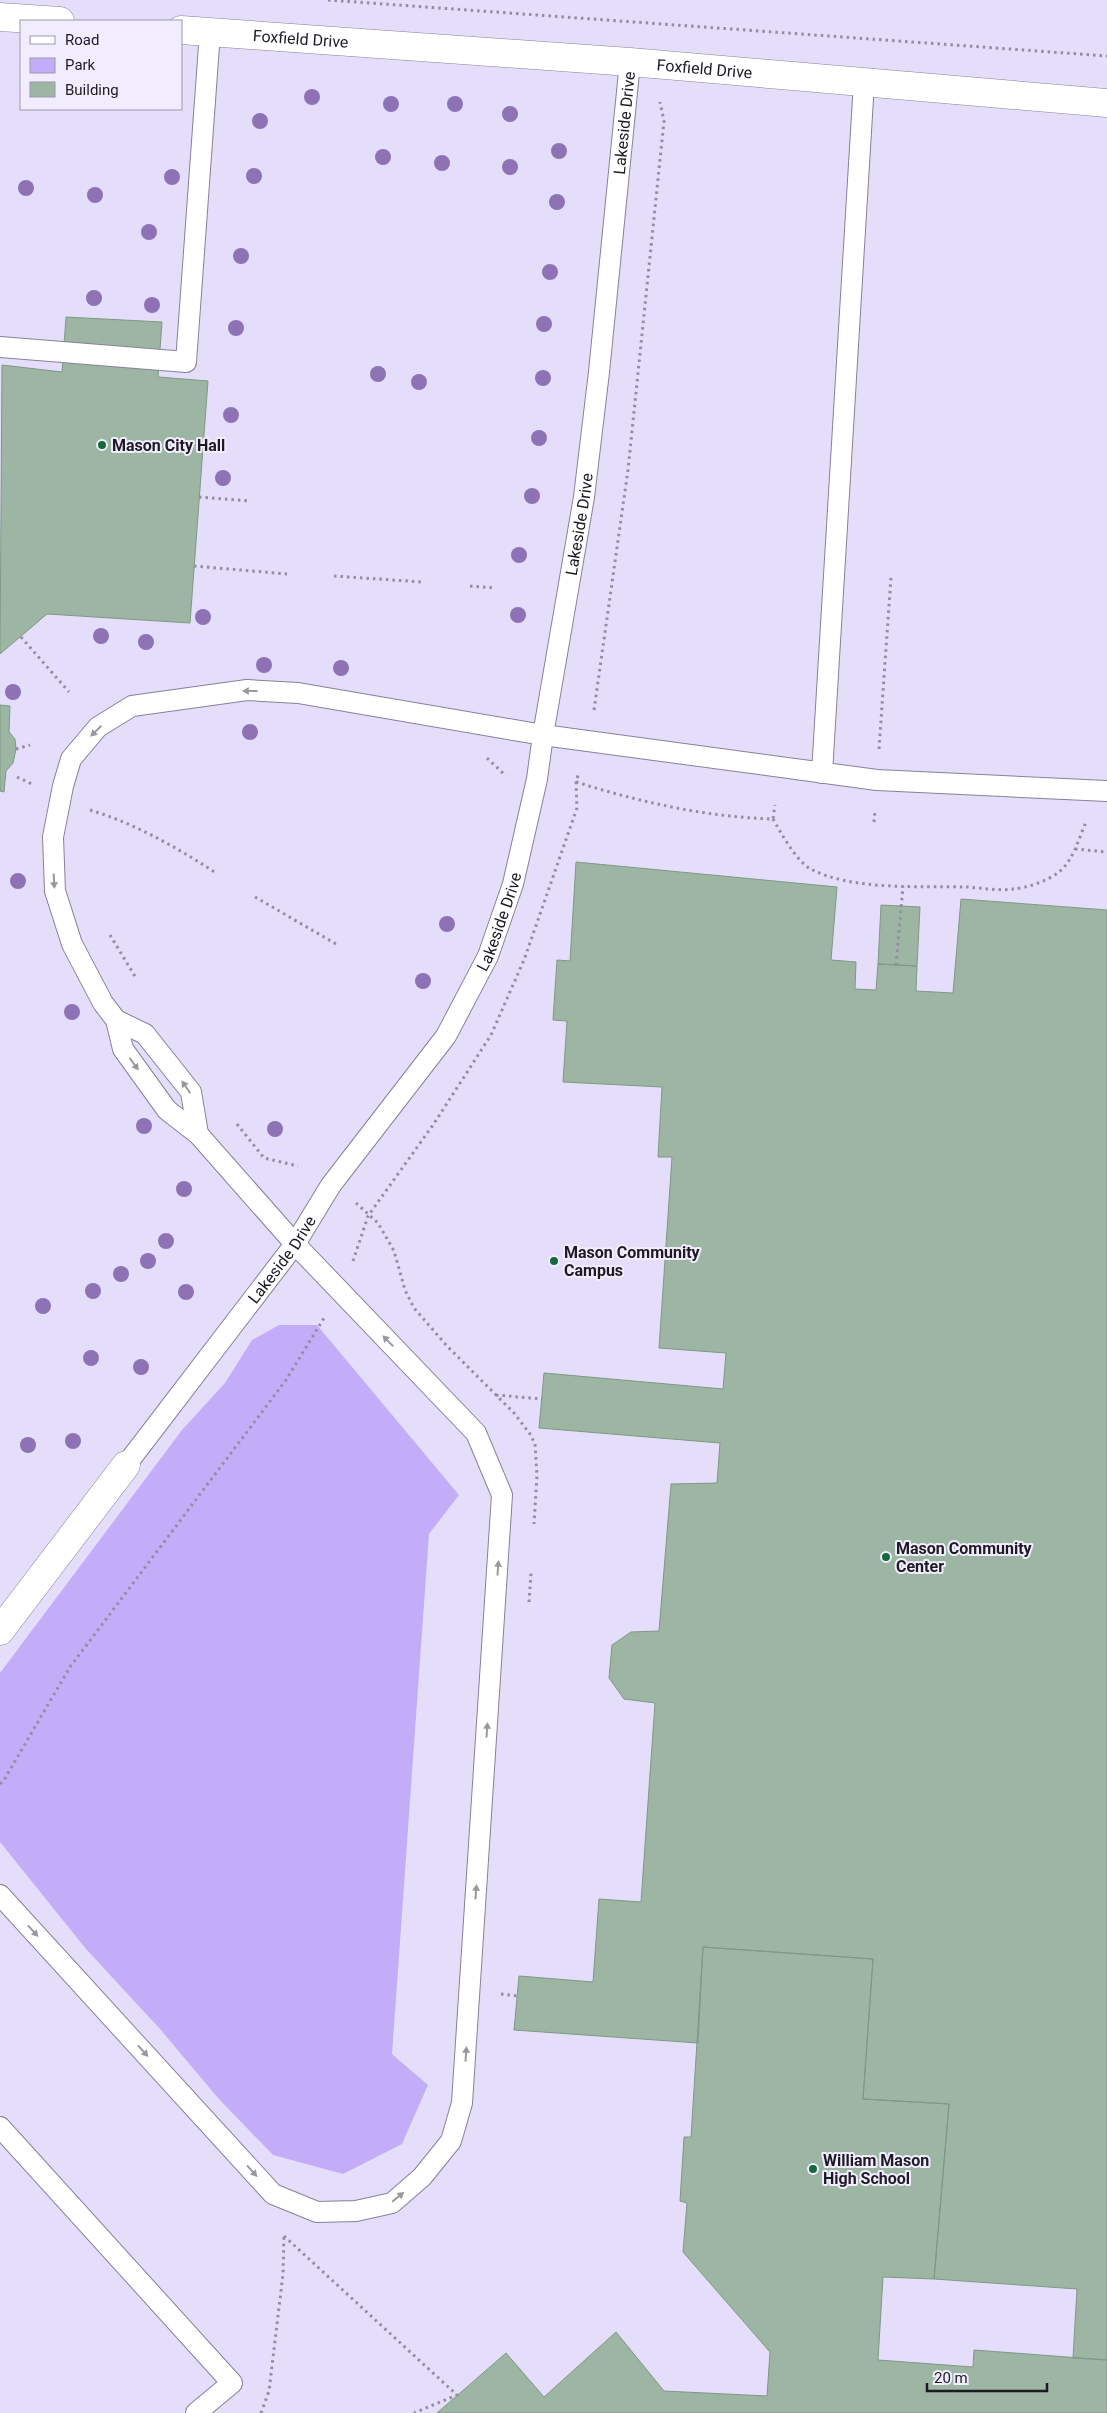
<svg xmlns="http://www.w3.org/2000/svg" width="1107" height="2413" font-family="Roboto,sans-serif">
  <style>
    .green { fill: #c4adf8 }
    .building { fill: #9db6a4; stroke: #7f9886 }
    .lines { fill: none; stroke-linecap: round; stroke-linejoin: round }
    .service-casing { stroke: #878099; stroke-width: 22 }
    .minor-casing { stroke: #878099; stroke-width: 29 }
    .path { stroke: #928da1; stroke-width: 3; stroke-dasharray: 2.5 4; stroke-linecap: butt }
    .service { stroke: #fff; stroke-width: 20 }
    .minor { stroke: #fff; stroke-width: 28 }
    .tree { fill: #8d72b5 }
    .oneway { fill: #99989c }
    .poi-dot { fill: #146a3c; stroke: #f1edfe; stroke-width: 2 }
    .labels { text-anchor: middle; stroke-width: 4; stroke-linejoin: round; paint-order: stroke }
    .street-label { font-size: 16px; fill: #1d1a24; stroke: #f1edfe }
    .poi-label { font-size: 16px; font-weight: bold; fill: #1d1a24; stroke: #f1edfe; text-anchor: start }
  </style>
  <rect width="100%" height="100%" fill="#e5defa"/>
  <!-- green -->
  <path class="green" d="M279,1325H317L459,1495L429,1534L392,2054L428,2085L402,2144L343,2174L273,2155L218,2098L160,2029L86,1949L0,1842V1673L182,1430L225,1383L252,1340Z"/>
  <!-- building -->
  <path class="building" d="M66,317L162,322L158,377L208,381L190,623L47,614L0,654L2,365L62,372Z
    M0,705L10,706L9,732L15,739L16,749L13,763L6,771L4,792L0,791Z
    M576,862L837,887L831,960L856,962L855,989L876,990L878,964L917,966L916,991L953,993L961,899L1107,910V2360L1073,2358L1077,2289L934,2279L949,2104L863,2099L873,1959L703,1947L698,2043L514,2030L519,1976L593,1982L599,1899L641,1902L655,1703L624,1699L609,1678L612,1645L631,1632L659,1631L671,1484L717,1483L720,1443L539,1428L544,1373L723,1389L726,1353L659,1348L672,1157H658L662,1087L563,1082L567,1021L553,1020L557,960L570,961Z
    M881,905L920,907L917,966L878,964Z
    M703,1947L873,1959L863,2099L949,2104L934,2279L883,2277L878,2360L973,2367L974,2350L1107,2360V2413H437L506,2353L544,2397L616,2332L664,2391L767,2396L770,2352L683,2252L687,2203L680,2201L684,2137H691Z"/>
  <g class="lines">
    <defs>
      <g id="service">
        <path d="M0,347L186,362L210,32"/>
        <path d="M822,773L864,82"/>
        <path d="M116,1020L145,1034L191,1092L198,1134"/>
        <path id="s1" d="M126,1465L295,1244L331,1185L446,1036L488,956L513,884L537,779L543,735L584,497L599,372L630,62"/>
        <path d="M0,1895L273,2194L317,2212L356,2211L392,2203L422,2177L451,2141L462,2103L502,1495L476,1433L295,1244L198,1134L167,1110L123,1049L116,1020L103,1003L72,944L55,891L53,837L63,786L71,759L98,727L132,706L247,690L298,693L543,735L877,780L1107,791"/>
        <path d="M0,2127L232,2383L196,2413"/>
      </g>
      <g id="minor">
        <path d="M0,17L60,21"/>
        <path id="s2" d="M181,30L630,62L1107,103"/>
        <path d="M0,1631L126,1465"/>
      </g>
    </defs>
    <!-- service casing -->
    <use href="#service" class="service-casing"/>
    <!-- minor casing -->
    <use href="#minor" class="minor-casing"/>
    <!-- path -->
    <path class="path" d="M328,0L1107,56
      M199,497L251,501
      M194,566L287,574
      M334,576L422,582
      M470,586L495,588
      M21,637L69,692
      M594,710L628,470L664,121L660,102
      M16,749L30,745
      M879,749L891,577
      M487,758L506,776
      M17,777L32,784
      M576,782C640,802 705,817 773,819L775,805
      M90,810C136,824 176,847 216,873
      M773,819C781,833 796,860 809,868C850,891 921,886 967,887C982,888 998,891 1013,889C1027,888 1047,881 1059,872C1073,861 1079,838 1086,822
      M874,822L875,811
      M1075,849L1107,852
      M255,897L336,944
      M110,935L136,978
      M896,965L903,886
      M237,1124L264,1158L298,1166
      M356,1203L378,1223L394,1251L405,1290L414,1308L447,1346L514,1413L530,1434L535,1444L537,1476L534,1524
      M353,1261L368,1216L433,1125L491,1035L524,960L577,808L576,782L579,772
      M496,1395L542,1399
      M529,1602L531,1573
      M0,1784L4,1780L70,1667L286,1380L324,1318
      M501,1994L517,1996
      M284,2236L457,2395L414,2413
      M261,2413L269,2391L283,2274L284,2236"/>
    <!-- service -->
    <use href="#service" class="service"/>
    <!-- minor -->
    <use href="#minor" class="minor"/>
  </g>
  <!-- trees -->
  <g class="tree">
    <circle cx="312" cy="97" r="8"/>
    <circle cx="391" cy="104" r="8"/>
    <circle cx="455" cy="104" r="8"/>
    <circle cx="510" cy="114" r="8"/>
    <circle cx="260" cy="121" r="8"/>
    <circle cx="559" cy="151" r="8"/>
    <circle cx="383" cy="157" r="8"/>
    <circle cx="442" cy="163" r="8"/>
    <circle cx="510" cy="167" r="8"/>
    <circle cx="254" cy="176" r="8"/>
    <circle cx="172" cy="177" r="8"/>
    <circle cx="26" cy="188" r="8"/>
    <circle cx="95" cy="195" r="8"/>
    <circle cx="557" cy="202" r="8"/>
    <circle cx="149" cy="232" r="8"/>
    <circle cx="241" cy="256" r="8"/>
    <circle cx="550" cy="272" r="8"/>
    <circle cx="94" cy="298" r="8"/>
    <circle cx="152" cy="305" r="8"/>
    <circle cx="544" cy="324" r="8"/>
    <circle cx="236" cy="328" r="8"/>
    <circle cx="378" cy="374" r="8"/>
    <circle cx="543" cy="378" r="8"/>
    <circle cx="419" cy="382" r="8"/>
    <circle cx="231" cy="415" r="8"/>
    <circle cx="539" cy="438" r="8"/>
    <circle cx="223" cy="478" r="8"/>
    <circle cx="532" cy="496" r="8"/>
    <circle cx="519" cy="555" r="8"/>
    <circle cx="518" cy="615" r="8"/>
    <circle cx="203" cy="617" r="8"/>
    <circle cx="101" cy="636" r="8"/>
    <circle cx="146" cy="642" r="8"/>
    <circle cx="264" cy="665" r="8"/>
    <circle cx="341" cy="668" r="8"/>
    <circle cx="13" cy="692" r="8"/>
    <circle cx="250" cy="732" r="8"/>
    <circle cx="18" cy="881" r="8"/>
    <circle cx="447" cy="924" r="8"/>
    <circle cx="423" cy="981" r="8"/>
    <circle cx="72" cy="1012" r="8"/>
    <circle cx="144" cy="1126" r="8"/>
    <circle cx="275" cy="1129" r="8"/>
    <circle cx="184" cy="1189" r="8"/>
    <circle cx="166" cy="1241" r="8"/>
    <circle cx="148" cy="1261" r="8"/>
    <circle cx="121" cy="1274" r="8"/>
    <circle cx="93" cy="1291" r="8"/>
    <circle cx="186" cy="1292" r="8"/>
    <circle cx="43" cy="1306" r="8"/>
    <circle cx="91" cy="1358" r="8"/>
    <circle cx="141" cy="1367" r="8"/>
    <circle cx="73" cy="1441" r="8"/>
    <circle cx="28" cy="1445" r="8"/>
  </g>
  <!-- one-way arrows -->
  <defs><path id="oneway-solid" d="M-6-.8H1V-3.2L6.5 0L1 3.2V.8H-6Z" transform="scale(1.25)"/></defs>
  <g class="oneway">
    <use href="#oneway-solid" transform="translate(250 691) rotate(180)"/>
    <use href="#oneway-solid" transform="translate(96 731) rotate(135)"/>
    <use href="#oneway-solid" transform="translate(54 881) rotate(87)"/>
    <use href="#oneway-solid" transform="translate(134 1064) rotate(54)"/>
    <use href="#oneway-solid" transform="translate(186 1087) rotate(-124)"/>
    <use href="#oneway-solid" transform="translate(388 1341) rotate(-134)"/>
    <use href="#oneway-solid" transform="translate(498 1568) rotate(-86)"/>
    <use href="#oneway-solid" transform="translate(487 1730) rotate(-86)"/>
    <use href="#oneway-solid" transform="translate(476 1892) rotate(-86)"/>
    <use href="#oneway-solid" transform="translate(33 1931) rotate(48)"/>
    <use href="#oneway-solid" transform="translate(143 2051) rotate(48)"/>
    <use href="#oneway-solid" transform="translate(466 2054) rotate(-86)"/>
    <use href="#oneway-solid" transform="translate(252 2171) rotate(48)"/>
    <use href="#oneway-solid" transform="translate(398 2197) rotate(-39)"/>
  </g>
  <!-- markers -->
  <g class="poi-dot">
    <circle cx="102" cy="445" r="5"/>
    <circle cx="554" cy="1261" r="5"/>
    <circle cx="886" cy="1557" r="5"/>
    <circle cx="813" cy="2169" r="5"/>
  </g>
  <g class="labels">
    <!-- street labels -->
    <g class="street-label">
      <text dy="6" stroke="none"><textPath href="#s2" startOffset="120">Foxfield Drive</textPath></text>
      <text dy="6" stroke="none"><textPath href="#s2" startOffset="525">Foxfield Drive</textPath></text>
      <text dy="6" stroke="none"><textPath href="#s1" startOffset="1472">Lakeside Drive</textPath></text>
      <text dy="6" stroke="none"><textPath href="#s1" startOffset="1068">Lakeside Drive</textPath></text>
      <text dy="6" stroke="none"><textPath href="#s1" startOffset="662">Lakeside Drive</textPath></text>
      <text dy="6" stroke="none"><textPath href="#s1" startOffset="258">Lakeside Drive</textPath></text>
    </g>
    <!-- poi labels -->
    <g class="poi-label">
      <text x="112" y="451">Mason City Hall</text>
      <text x="564" y="1258">Mason Community<tspan x="564" dy="18">Campus</tspan></text>
      <text x="896" y="1554">Mason Community<tspan x="896" dy="18">Center</tspan></text>
      <text x="823" y="2166">William Mason<tspan x="823" dy="18">High School</tspan></text>
    </g>
  </g>
  <!-- legend -->
  <rect x="20" y="20" width="162" height="90" fill="#f1edfe" stroke="#9c99a7"/>
  <rect x="30" y="36" width="25" height="8" fill="#ffffff" stroke="#9c99a7"/>
  <text x="65" y="45" font-size="15" fill="#1d1a24">Road</text>
  <rect x="30" y="58" width="25" height="15" fill="#c4adf8" stroke="#9c99a7"/>
  <text x="65" y="70" font-size="15" fill="#1d1a24">Park</text>
  <rect x="30" y="82" width="25" height="15" fill="#9db6a4" stroke="#9c99a7"/>
  <text x="65" y="95" font-size="15" fill="#1d1a24">Building</text>
  <!-- scale -->
  <path d="M927 2383v8h120v-8" fill="none" stroke="#1d1a24" stroke-width="2.5"/>
  <text x="934" y="2383" font-size="15" fill="#1d1a24" stroke="#f1edfe" stroke-width="4" paint-order="stroke">20 m</text>
</svg>
